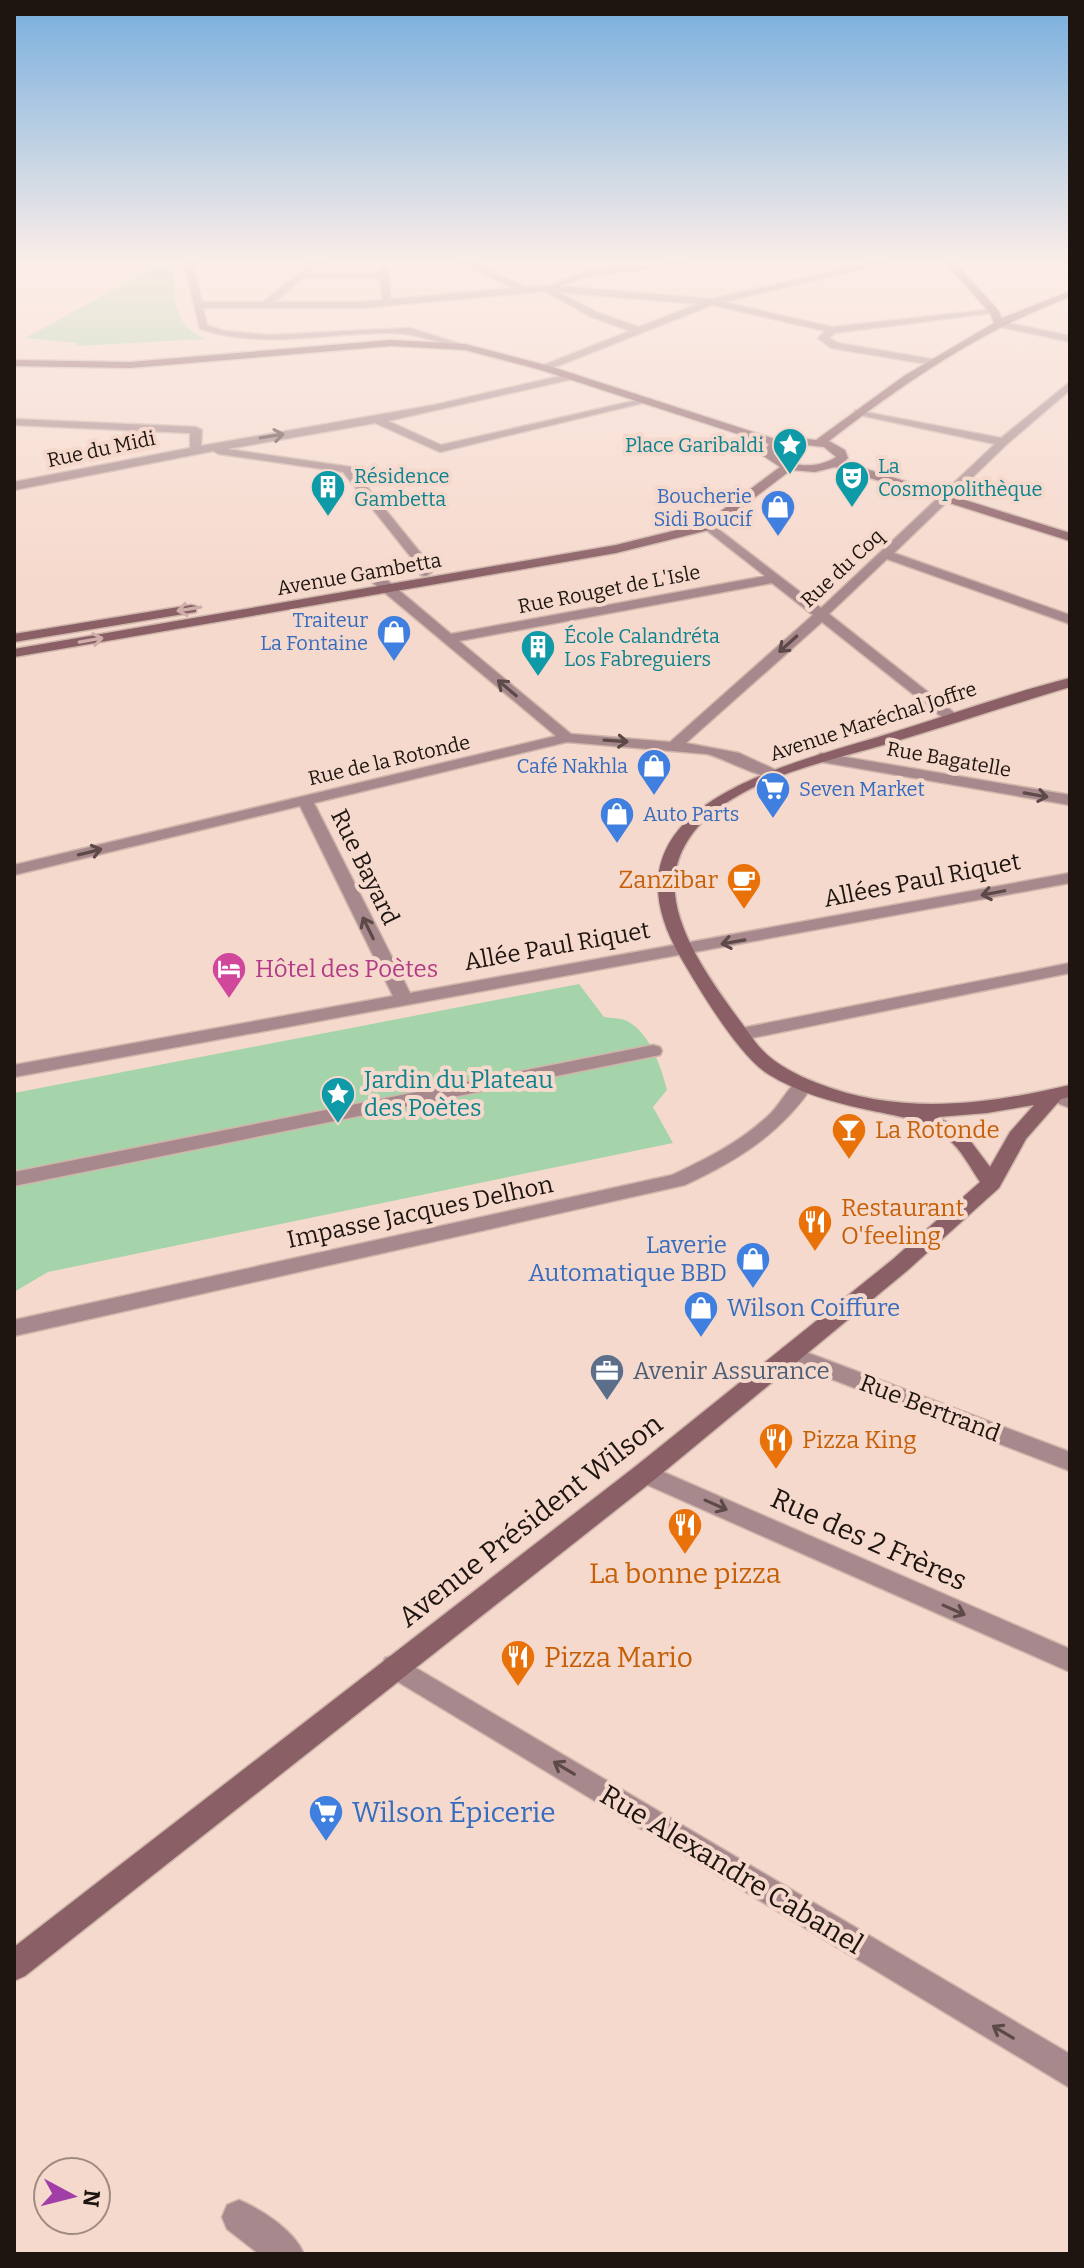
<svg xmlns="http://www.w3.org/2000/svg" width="1084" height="2268" font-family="Bitter,serif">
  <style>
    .green { fill: #a6d4aa }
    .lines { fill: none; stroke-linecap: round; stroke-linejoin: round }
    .lane-casing { stroke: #cfb6ab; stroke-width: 3 }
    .street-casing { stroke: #cfb6ab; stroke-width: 3 }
    .secondary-casing { stroke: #cfb6ab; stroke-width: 3 }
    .lane { fill: #a7898d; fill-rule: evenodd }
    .street { fill: #a7898d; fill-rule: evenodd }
    .secondary { fill: #8a5f66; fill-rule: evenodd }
    .oneway { stroke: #5c4948 }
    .oneway2 { stroke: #d0aea9 }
    .labels { text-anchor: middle; stroke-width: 8; stroke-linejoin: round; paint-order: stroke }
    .far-culture-label { font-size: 20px; fill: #0d838f; stroke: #f6d9cd; text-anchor: start }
    .far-street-label { font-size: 20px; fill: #1e1510; stroke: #f6d9cd }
    .far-shop-label { font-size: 20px; fill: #366cbe; stroke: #f6d9cd; text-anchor: end }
    .street-label { font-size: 24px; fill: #1e1510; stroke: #f6d9cd }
    .food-label { font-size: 24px; fill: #c56008; stroke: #f6d9cd; text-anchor: start }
    .hotel-label { font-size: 24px; fill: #b23c85; stroke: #f6d9cd; text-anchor: start }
    .culture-label { font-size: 24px; fill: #0d838f; stroke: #f6d9cd; text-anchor: start }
    .shop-label { font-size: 24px; fill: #366cbe; stroke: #f6d9cd; text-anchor: end }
    .service-label { font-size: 24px; fill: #4e5e75; stroke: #f6d9cd; text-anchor: start }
    .near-street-label { font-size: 28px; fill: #1e1510; stroke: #f6d9cd }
    .near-food-label { font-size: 28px; fill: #c56008; stroke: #f6d9cd }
    .near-shop-label { font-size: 28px; fill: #366cbe; stroke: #f6d9cd; text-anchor: start }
  </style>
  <rect width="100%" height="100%" fill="#f6d9cd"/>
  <!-- green -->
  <path class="green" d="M163,263H174C174,296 171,324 205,339L77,346V343L25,338Z
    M579,984L604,1017C612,1018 623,1018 629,1022C651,1035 661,1067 667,1090L653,1107L673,1143L48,1272L14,1292V1093Z"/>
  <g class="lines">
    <defs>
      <path id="lane" d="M380,268L388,270L391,305L383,303L380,278H303L298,275L303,272H379Z"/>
      <path id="street" d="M184,263H193L202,302H263L312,263H322L274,302H361L513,288L463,263H474L525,287L550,286L586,271L683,263L587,277L559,286L711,299L872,263H888L723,302L832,327L995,309L1000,312L835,333L829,338L838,343L937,360V364L933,365L831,348L818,338L825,331L712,305L545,371L541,370V366L630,331L589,316L545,291L361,308H203L207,325L224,331L269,335L410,328L470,347L465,350C441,344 417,333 392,333C326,332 265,350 200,329ZM558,292L698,304L639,327L596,312Z
        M999,321L1070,336V342L996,326Z
        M573,373L578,376L577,378L388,421L441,445L646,398L651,401L440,452L375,423L227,449L351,467L423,556L432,572L426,576L421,575L411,557L343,472L219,454L213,451L14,490V482L190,448V433L14,425V419L196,427L202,430L201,446L434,405Z
        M1070,382V390L1007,444L894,553L1070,615V624L887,559L829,614L957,715V721H947L822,622L686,743L739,753L778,771V777C762,780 726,759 707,754L567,742L314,803L410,993L1070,873V883L14,1077V1065L393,996L300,806L14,875V865L556,736L372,582V576H382L451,634L765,576L705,529V523L709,522L821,608L995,444L859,415L855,414V410L1001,438ZM772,583L813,615L670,742L571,734L459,641Z
        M821,753L1070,795V805L816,761L813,758Z
        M1070,963V973L742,1040L733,1034L742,1028Z
        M653,1045L660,1047L662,1051L660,1055L14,1186V1172Z
        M804,1078L814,1084C782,1133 738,1160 685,1185L14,1336V1320L672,1175C707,1159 742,1141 770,1114C781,1104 790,1082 804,1078Z
        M1054,1089L1070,1095V1108L1047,1099L1044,1095Z
        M790,1346L1070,1452V1471L782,1360L779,1354L782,1348Z
        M645,1464L1070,1649V1672L636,1480L633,1473L636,1466Z
        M394,1655L1070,2054V2088L385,1674L381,1666L385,1658Z
        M239,2200C261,2209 295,2231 304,2254H259L227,2229L222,2217L227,2205Z"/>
      <path id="secondary" d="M946,263H955L998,310L1002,318L1070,291V297C981,330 904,383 829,441L845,450L848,458L844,462L1070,533V541L835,467L815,472L791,470L713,529L616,553L14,657V649L616,545L705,523L780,467L762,455L769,444L541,370L465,350L391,346L130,368L14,366V360L130,362L391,340L465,344L549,366L781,441L798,438L816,440L904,376L994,323L990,313ZM798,444L824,447L836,457C817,469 792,468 774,454L777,449Z
        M191,605L196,606V612L14,642V634Z
        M1070,678V687C1010,705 950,725 890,743C830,761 759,774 710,815C692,830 677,853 675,877C669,933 725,999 756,1043C772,1063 794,1074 817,1083C900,1116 985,1105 1070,1085V1097L1061,1099L1026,1139L999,1188L908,1270L654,1480L25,1976L14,1981V1947L636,1466L892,1260L980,1182C971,1169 961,1149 948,1139C922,1118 895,1116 864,1109C831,1102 797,1092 768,1074C739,1056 699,989 681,958C591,804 786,766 891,733C950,715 1010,693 1070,678ZM1034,1105L1010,1132L990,1167L963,1131L938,1117L987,1113Z"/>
    </defs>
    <!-- lane casing -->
    <use href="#lane" class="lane-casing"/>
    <!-- street casing -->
    <use href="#street" class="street-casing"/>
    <!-- secondary casing -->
    <use href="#secondary" class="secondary-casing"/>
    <!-- lane -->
    <use href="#lane" class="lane"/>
    <!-- street -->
    <use href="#street" class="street"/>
    <!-- secondary -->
    <use href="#secondary" class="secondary"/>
  </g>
  <!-- one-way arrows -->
  <defs><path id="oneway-shaft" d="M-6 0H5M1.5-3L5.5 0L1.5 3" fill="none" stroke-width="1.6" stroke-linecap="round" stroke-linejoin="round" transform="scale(2)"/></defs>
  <g class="oneway">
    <use href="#oneway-shaft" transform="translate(272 436) rotate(-9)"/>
    <use href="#oneway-shaft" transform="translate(788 644) rotate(138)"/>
    <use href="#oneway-shaft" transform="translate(507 688) rotate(-140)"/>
    <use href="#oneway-shaft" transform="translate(616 741) rotate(4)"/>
    <use href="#oneway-shaft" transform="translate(1036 795) rotate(10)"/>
    <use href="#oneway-shaft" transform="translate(90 852) rotate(-14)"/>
    <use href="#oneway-shaft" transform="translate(993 893) rotate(169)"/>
    <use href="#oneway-shaft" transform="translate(368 928) rotate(-116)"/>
    <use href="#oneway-shaft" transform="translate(733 942) rotate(170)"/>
    <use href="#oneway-shaft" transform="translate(716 1505) rotate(24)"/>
    <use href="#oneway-shaft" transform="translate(954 1610) rotate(24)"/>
    <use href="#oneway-shaft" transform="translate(564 1768) rotate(-149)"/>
    <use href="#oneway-shaft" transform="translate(1003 2032) rotate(-149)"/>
  </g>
  <g class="oneway2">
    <use href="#oneway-shaft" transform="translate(189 609) rotate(171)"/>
    <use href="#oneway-shaft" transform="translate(91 640) rotate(-10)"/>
  </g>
  <!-- sky -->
  <linearGradient id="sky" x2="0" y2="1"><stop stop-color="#77aede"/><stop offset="0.45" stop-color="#fbeee8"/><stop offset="1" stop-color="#fbeee8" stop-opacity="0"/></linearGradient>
  <rect width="1084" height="581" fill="url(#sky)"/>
  <!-- icons -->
  <defs>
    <symbol id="sight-pin" viewBox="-11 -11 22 30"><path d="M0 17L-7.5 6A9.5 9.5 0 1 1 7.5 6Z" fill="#0f9aa8" stroke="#f6d9cd"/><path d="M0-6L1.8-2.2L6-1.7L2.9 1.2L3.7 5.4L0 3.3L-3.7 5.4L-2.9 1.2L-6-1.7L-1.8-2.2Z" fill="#fff"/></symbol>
    <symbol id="theatre-pin" viewBox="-11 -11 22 30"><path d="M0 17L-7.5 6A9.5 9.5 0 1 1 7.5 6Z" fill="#0f9aa8" stroke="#f6d9cd"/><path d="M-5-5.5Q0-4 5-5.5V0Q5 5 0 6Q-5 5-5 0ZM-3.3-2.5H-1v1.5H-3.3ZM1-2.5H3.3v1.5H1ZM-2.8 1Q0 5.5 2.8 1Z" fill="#fff"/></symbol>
    <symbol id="building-pin" viewBox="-11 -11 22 30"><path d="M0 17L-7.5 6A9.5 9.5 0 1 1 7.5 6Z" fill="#0f9aa8" stroke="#f6d9cd"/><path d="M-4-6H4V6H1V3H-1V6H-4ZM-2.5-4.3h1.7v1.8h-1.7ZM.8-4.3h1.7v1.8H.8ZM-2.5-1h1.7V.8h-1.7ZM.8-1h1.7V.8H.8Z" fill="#fff"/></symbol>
    <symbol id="shop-pin" viewBox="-11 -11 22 30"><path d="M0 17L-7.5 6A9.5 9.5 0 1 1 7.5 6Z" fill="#3f7fe0" stroke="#f6d9cd"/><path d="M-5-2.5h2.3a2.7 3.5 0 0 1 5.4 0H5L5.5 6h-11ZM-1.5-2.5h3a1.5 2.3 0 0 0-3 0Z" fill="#fff"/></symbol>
    <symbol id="supermarket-pin" viewBox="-11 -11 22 30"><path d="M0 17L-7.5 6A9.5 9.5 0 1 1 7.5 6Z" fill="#3f7fe0" stroke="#f6d9cd"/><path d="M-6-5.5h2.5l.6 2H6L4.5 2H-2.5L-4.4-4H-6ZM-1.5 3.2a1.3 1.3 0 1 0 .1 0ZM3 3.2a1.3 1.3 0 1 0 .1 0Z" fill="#fff"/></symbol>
    <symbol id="cafe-pin" viewBox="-11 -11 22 30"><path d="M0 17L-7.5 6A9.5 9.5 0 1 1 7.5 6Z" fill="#e8710a" stroke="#f6d9cd"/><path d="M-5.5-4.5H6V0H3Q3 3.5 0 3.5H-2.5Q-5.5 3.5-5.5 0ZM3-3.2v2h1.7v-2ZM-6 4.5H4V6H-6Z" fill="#fff"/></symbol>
    <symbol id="hotel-pin" viewBox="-11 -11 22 30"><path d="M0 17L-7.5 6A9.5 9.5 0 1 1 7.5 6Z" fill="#d1479c" stroke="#f6d9cd"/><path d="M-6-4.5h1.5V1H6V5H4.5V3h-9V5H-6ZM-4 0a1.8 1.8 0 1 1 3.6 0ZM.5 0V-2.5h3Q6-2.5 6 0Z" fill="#fff"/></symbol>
    <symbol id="bar-pin" viewBox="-11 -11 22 30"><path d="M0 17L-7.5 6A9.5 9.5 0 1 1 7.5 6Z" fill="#e8710a" stroke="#f6d9cd"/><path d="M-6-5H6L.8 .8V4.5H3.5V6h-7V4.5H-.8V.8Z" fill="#fff"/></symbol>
    <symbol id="restaurant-pin" viewBox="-11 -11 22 30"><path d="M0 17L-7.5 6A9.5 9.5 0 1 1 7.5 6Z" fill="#e8710a" stroke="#f6d9cd"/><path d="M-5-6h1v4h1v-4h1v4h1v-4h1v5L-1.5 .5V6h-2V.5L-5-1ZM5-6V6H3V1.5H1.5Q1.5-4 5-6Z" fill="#fff"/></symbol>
    <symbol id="office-pin" viewBox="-11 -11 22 30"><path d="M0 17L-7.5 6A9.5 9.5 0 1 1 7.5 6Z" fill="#5c6f8a" stroke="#f6d9cd"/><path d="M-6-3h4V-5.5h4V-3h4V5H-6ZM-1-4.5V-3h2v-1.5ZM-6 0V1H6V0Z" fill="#fff"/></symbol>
  </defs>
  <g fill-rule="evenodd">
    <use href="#sight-pin" x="770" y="425" width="40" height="54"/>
    <use href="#theatre-pin" x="832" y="458" width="40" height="54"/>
    <use href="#building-pin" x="308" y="467" width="40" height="54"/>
    <use href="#shop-pin" x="758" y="487" width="40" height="54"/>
    <use href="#shop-pin" x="374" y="612" width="40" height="54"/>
    <use href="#building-pin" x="518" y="627" width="40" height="54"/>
    <use href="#shop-pin" x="634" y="746" width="40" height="54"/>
    <use href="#supermarket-pin" x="753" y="769" width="40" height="54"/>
    <use href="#shop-pin" x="597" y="794" width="40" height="54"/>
    <use href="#cafe-pin" x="724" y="860" width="40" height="54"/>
    <use href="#hotel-pin" x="209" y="949" width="40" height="54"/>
    <use href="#sight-pin" x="318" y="1074" width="40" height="54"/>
    <use href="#bar-pin" x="829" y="1110" width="40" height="54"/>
    <use href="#restaurant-pin" x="795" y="1202" width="40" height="54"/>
    <use href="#shop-pin" x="733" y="1239" width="40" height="54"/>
    <use href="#shop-pin" x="681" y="1288" width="40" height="54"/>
    <use href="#office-pin" x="587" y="1351" width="40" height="54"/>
    <use href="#restaurant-pin" x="756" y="1420" width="40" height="54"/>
    <use href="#restaurant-pin" x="665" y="1505" width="40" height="54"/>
    <use href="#restaurant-pin" x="498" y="1637" width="40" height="54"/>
    <use href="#supermarket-pin" x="306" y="1792" width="40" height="54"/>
  </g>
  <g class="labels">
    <!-- far-culture labels -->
    <g class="far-culture-label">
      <text x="764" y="452" text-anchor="end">Place Garibaldi</text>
      <text x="878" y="473">La<tspan x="878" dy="23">Cosmopolithèque</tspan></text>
      <text x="354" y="483">Résidence<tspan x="354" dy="23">Gambetta</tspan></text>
      <text x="564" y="643">École Calandréta<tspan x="564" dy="23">Los Fabreguiers</tspan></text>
    </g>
    <!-- far-street labels -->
    <g class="far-street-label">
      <text transform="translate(101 449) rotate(-12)" y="7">Rue du Midi</text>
      <text transform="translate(842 568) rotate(-43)" y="7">Rue du Coq</text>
      <text transform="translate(359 574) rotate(-10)" y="7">Avenue Gambetta</text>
      <text transform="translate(609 589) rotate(-11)" y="7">Rue Rouget de L'Isle</text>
      <text transform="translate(873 721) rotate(-18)" y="7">Avenue Maréchal Joffre</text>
      <text transform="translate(949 759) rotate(10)" y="7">Rue Bagatelle</text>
      <text transform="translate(389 760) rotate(-13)" y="7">Rue de la Rotonde</text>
    </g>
    <!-- far-shop labels -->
    <g class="far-shop-label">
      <text x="752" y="503">Boucherie<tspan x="752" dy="23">Sidi Boucif</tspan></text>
      <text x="368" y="627">Traiteur<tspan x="368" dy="23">La Fontaine</tspan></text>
      <text x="628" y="773">Café Nakhla</text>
      <text x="799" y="796" text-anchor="start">Seven Market</text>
      <text x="643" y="821" text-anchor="start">Auto Parts</text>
    </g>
    <!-- street labels -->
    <g class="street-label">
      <text transform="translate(365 867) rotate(64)" y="8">Rue Bayard</text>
      <text transform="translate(922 880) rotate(-11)" y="8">Allées Paul Riquet</text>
      <text transform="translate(557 946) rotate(-10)" y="8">Allée Paul Riquet</text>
      <text transform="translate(420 1212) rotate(-12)" y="8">Impasse Jacques Delhon</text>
      <text transform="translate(930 1408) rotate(21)" y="8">Rue Bertrand</text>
    </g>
    <!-- food labels -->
    <g class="food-label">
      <text x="718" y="888" text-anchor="end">Zanzibar</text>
      <text x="875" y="1138">La Rotonde</text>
      <text x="841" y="1216">Restaurant<tspan x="841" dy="28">O'feeling</tspan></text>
      <text x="802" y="1448">Pizza King</text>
    </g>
    <!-- hotel labels -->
    <g class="hotel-label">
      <text x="255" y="977">Hôtel des Poètes</text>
    </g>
    <!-- culture labels -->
    <g class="culture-label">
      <text x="364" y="1088">Jardin du Plateau<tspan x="364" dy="28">des Poètes</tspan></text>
    </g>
    <!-- shop labels -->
    <g class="shop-label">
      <text x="727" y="1253">Laverie<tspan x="727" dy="28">Automatique BBD</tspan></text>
      <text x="727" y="1316" text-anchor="start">Wilson Coiffure</text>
    </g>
    <!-- service labels -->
    <g class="service-label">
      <text x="633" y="1379">Avenir Assurance</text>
    </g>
    <!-- near-street labels -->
    <g class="near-street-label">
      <text transform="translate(530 1520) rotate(-38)" y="10">Avenue Président Wilson</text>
      <text transform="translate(869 1539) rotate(24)" y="10">Rue des 2 Frères</text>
      <text transform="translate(732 1869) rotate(31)" y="10">Rue Alexandre Cabanel</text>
    </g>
    <!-- near-food labels -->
    <g class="near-food-label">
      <text x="685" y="1583">La bonne pizza</text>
      <text x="544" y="1667" text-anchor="start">Pizza Mario</text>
    </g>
    <!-- near-shop labels -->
    <g class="near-shop-label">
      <text x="352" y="1822">Wilson Épicerie</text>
    </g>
  </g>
  <!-- border -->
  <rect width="1084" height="2268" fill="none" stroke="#1e1510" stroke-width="32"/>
  <!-- north arrow -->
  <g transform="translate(72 2196) rotate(97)"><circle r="38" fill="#f6d9cd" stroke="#a08b81" stroke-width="2"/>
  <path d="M0-6L14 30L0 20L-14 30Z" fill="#a13fa6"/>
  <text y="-12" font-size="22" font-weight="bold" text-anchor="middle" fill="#1e1510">N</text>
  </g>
</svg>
